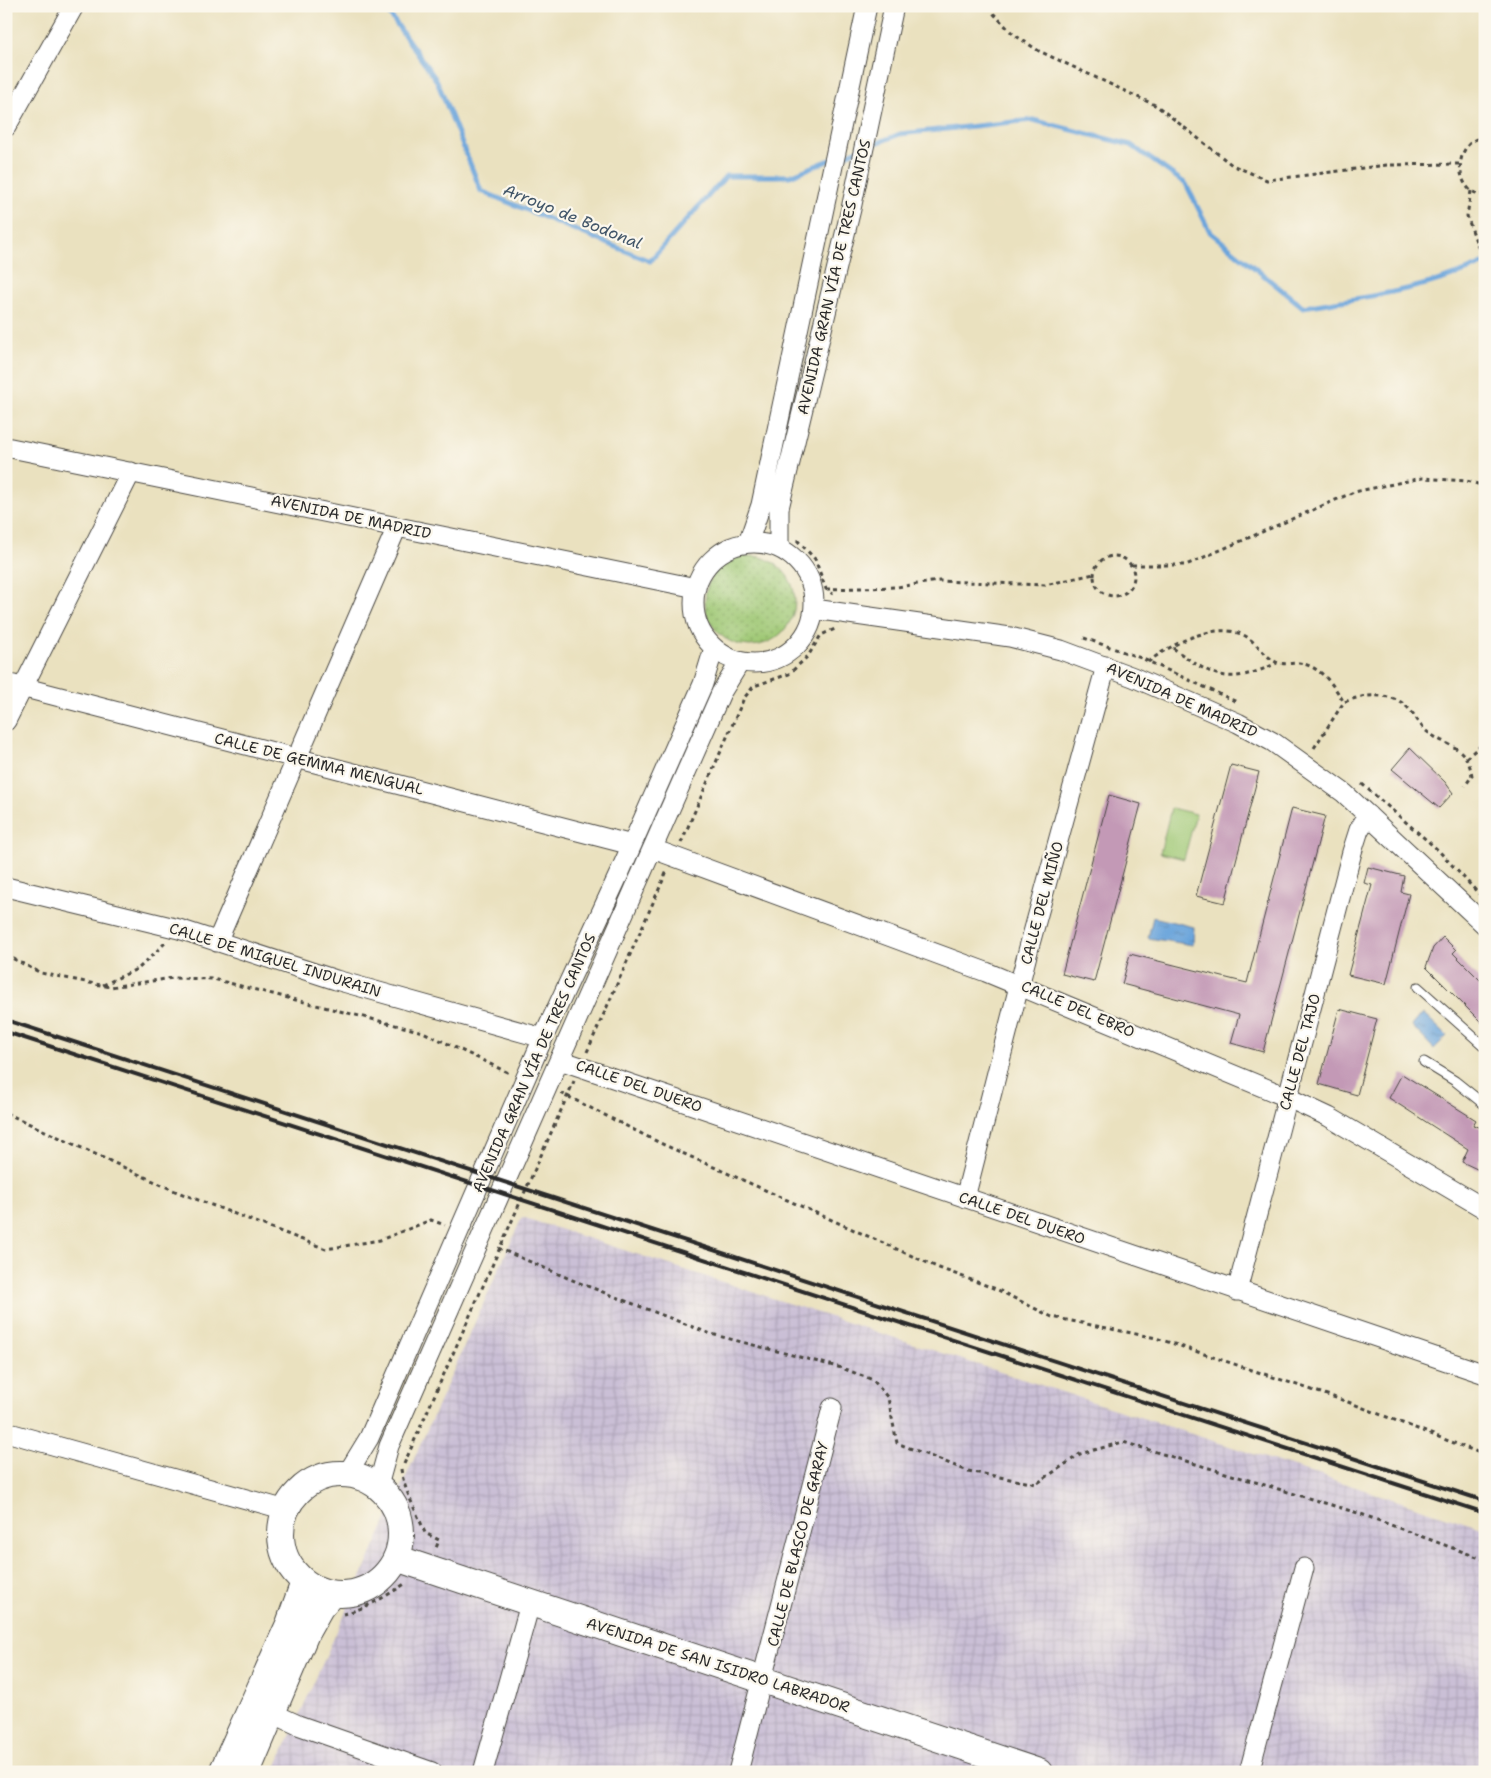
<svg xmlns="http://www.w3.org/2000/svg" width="1491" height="1778" font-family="'Shantell Sans',sans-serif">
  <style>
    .industrial { fill: url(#industrial-grid) }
    .grass { fill: url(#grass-dots); stroke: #657a50 }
    .garden { fill: #9fc874; stroke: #657a50 }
    .water { fill: url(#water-ripples); stroke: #4c6883 }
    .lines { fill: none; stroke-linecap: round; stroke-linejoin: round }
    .stream { stroke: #6ca5db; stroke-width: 5 }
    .building { fill: #c399b6 }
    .lane-casing { stroke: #484641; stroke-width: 11 }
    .street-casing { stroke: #484641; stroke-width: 21 }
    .secondary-casing { stroke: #484641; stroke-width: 28 }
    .path { stroke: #484641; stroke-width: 3; stroke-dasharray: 4 4; stroke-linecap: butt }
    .lane { stroke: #fff; stroke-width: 9 }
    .street { stroke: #fff; stroke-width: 19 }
    .secondary { stroke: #fff; stroke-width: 26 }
    .rail { stroke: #2b2b2b; stroke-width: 4 }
    .labels { text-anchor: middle; stroke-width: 4.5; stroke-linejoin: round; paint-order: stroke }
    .street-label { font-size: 15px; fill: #2b2b2b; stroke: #fbf7ec }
    .water-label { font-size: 16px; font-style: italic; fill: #425669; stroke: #fbf7ec }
  </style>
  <defs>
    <pattern id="industrial-grid" width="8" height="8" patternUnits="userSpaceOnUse" patternTransform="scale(1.25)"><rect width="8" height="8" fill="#cabfd6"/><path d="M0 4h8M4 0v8" fill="none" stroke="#aea4b8"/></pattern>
    <pattern id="grass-dots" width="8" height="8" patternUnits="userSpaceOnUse" patternTransform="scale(1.25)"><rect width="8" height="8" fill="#9fc874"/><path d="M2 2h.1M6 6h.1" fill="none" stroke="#82a35f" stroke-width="1.8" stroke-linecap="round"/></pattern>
    <pattern id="water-ripples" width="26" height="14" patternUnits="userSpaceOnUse" patternTransform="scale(1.25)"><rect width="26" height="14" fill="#6ca5db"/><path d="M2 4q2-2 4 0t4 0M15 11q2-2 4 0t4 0" fill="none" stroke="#5987b2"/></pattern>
  </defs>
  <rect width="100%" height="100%" fill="#fbf7ec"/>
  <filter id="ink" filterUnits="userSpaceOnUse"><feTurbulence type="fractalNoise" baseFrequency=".02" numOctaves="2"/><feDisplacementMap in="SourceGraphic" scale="10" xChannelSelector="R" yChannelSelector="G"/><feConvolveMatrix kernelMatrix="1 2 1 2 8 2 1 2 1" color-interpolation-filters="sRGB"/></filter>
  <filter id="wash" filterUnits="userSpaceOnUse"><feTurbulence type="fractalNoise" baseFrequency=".0096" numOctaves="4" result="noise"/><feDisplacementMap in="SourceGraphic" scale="20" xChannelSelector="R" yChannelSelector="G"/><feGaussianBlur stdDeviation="1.12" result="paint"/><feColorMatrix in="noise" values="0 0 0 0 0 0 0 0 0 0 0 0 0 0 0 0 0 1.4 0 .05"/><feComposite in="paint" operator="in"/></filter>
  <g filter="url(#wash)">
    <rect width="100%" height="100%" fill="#eae1bf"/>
    <!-- industrial -->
    <path class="industrial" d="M522,1217L1485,1529V1772H274Z"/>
    <!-- grass -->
    <path class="grass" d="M705 601a45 45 0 1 1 90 0a45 45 0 1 1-90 0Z"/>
    <!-- garden -->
    <path class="garden" d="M1171,808L1196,814L1184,859L1160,853Z"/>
    <!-- water -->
    <path class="water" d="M1153,917L1194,927L1193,945L1148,938Z
      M1423,1013L1447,1036L1434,1049L1412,1026Z"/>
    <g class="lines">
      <!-- stream -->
      <path class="stream" d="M359,6L388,12L437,81L481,191L650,261L726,176H790L830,160
        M869,146L900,134L1033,120L1131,145L1186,184L1210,232L1303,307C1365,297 1427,290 1485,263
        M841,157L858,150"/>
    </g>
    <g id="blocks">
      <!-- building -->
      <path class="building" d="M1410,748L1445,782L1453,793L1439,808L1392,769Z
        M1231,765L1259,772L1225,903L1196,896Z
        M1109,795L1141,804L1094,982L1062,974Z
        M1292,808L1325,816L1263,1052L1231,1043L1239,1015L1122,984L1130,954L1247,983Z
        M1368,867L1404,876L1401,892L1409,894L1386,984L1348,975L1372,885L1364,883Z
        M1443,937L1456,950L1453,953L1485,985V1026L1426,967L1433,948Z
        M1339,1009L1377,1019L1357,1095L1319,1084Z
        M1402,1074L1476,1120L1473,1125L1485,1129V1161L1479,1159V1170L1462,1162L1468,1149L1389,1098Z"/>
    </g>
  </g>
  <g filter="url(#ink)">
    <use href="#blocks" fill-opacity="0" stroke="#484641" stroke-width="1"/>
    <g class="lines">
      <defs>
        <path id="lane" d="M1418,987L1485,1047
          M1424,1062L1455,1081L1485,1105"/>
        <path id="street" d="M6,127L74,6
          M6,447L696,588
          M748,543L761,505L867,6
          M694 603a60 60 0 1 1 120 0a60 60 0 1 1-120 0Z
          M779,547V508L851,209L894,6
          M814,609L1010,637L1061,650L1133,677L1238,723L1273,742L1344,793L1485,925
          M6,683L632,845
          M6,721L131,472
          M653,849L986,972L1282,1095L1329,1117L1485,1209
          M6,887L179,929L336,980L543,1038
          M217,942L397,527
          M560,1060L1485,1374
          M965,1198L1028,951L1106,666
          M1237,1291L1352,852L1359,830L1368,815
          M6,1432L286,1510
          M347,1474L369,1438L543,1038L619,874L703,684L714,648
          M378,1486L389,1446L721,693L740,662
          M272,1713L298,1725L432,1772
          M483,1772L530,1604
          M738,1772L832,1408
          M1249,1772L1304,1568"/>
        <path id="secondary" d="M281 1534a60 60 0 1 1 120 0a60 60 0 1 1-120 0Z
          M396,1558L1039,1772
          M222,1772L289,1624L304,1582
          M247,1772L307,1631L320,1608L332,1594"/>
      </defs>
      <!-- lane casing -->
      <use href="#lane" class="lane-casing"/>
      <!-- street casing -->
      <use href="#street" class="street-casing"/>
      <!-- secondary casing -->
      <use href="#secondary" class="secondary-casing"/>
      <!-- path -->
      <path class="path" d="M991,6L993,13L1013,34L1039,51L1157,106L1232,165L1267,180L1387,165L1459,164
        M1485,137C1459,139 1453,174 1470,190C1474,193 1480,194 1485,196
        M1471,191L1467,216L1478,247L1485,253
        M797,540L815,559L826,589L833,594
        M1094 576a20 20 0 1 1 40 0a20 20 0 1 1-40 0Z
        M1132,565H1186L1354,492L1422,478L1467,481L1485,486
        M826,589L897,587L939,581L1045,585L1094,574
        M1084,638L1141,658L1237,702
        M1173,648C1214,678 1228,686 1277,663
        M1148,662C1171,644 1218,619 1247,637C1257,644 1266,657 1276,662C1282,665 1293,663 1299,663C1321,666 1333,685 1344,702
        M1314,748L1344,702C1364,694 1393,691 1409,709C1415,715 1419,724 1425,730C1446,748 1467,743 1472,776L1465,786
        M1466,758L1485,742
        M1362,784L1438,850L1479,894
        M681,843L744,698L754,686L789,674L808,656L821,635L835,629
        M6,955L41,973L110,987L173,978L213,979L423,1032L511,1074
        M103,985L139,968L165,943
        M587,1052L667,871
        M561,1093L660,1143L939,1268L996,1289L1052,1317L1156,1338L1348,1402L1485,1455
        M6,1113L175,1191L326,1249L380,1240L431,1220L445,1225
        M498,1248L577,1282L711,1334L842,1368L873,1380L888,1398L897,1443L968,1471L1036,1484L1080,1454L1123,1442L1361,1514L1485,1560
        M404,1464L574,1081
        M401,1469C404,1491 417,1512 425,1533L439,1540L435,1551
        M343,1614C367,1608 385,1597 406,1583"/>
      <!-- lane -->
      <use href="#lane" class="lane"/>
      <!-- street -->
      <use href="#street" class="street"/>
      <!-- secondary -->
      <use href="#secondary" class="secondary"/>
      <!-- rail -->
      <path class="rail" d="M6,1020L1485,1501
        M6,1032L1485,1513"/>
    </g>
  </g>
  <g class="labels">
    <!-- street labels -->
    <g class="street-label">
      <text transform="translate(834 277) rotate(-77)" y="5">AVENIDA GRAN VÍA DE TRES CANTOS</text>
      <text transform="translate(351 517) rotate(12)" y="5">AVENIDA DE MADRID</text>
      <text transform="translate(1182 700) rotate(24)" y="5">AVENIDA DE MADRID</text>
      <text transform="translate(319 764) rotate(14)" y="5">CALLE DE GEMMA MENGUAL</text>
      <text transform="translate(1042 903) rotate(-75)" y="5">CALLE DEL MIÑO</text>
      <text transform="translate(275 960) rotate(17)" y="5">CALLE DE MIGUEL INDURAIN</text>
      <text transform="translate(1078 1009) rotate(23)" y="5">CALLE DEL EBRO</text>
      <text transform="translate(1300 1052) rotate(-75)" y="5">CALLE DEL TAJO</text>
      <text transform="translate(534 1063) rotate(-66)" y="5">AVENIDA GRAN VÍA DE TRES CANTOS</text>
      <text transform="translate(639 1086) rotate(19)" y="5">CALLE DEL DUERO</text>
      <text transform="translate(1022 1218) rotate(19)" y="5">CALLE DEL DUERO</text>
      <text transform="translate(798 1544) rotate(-76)" y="5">CALLE DE BLASCO DE GARAY</text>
      <text transform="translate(718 1665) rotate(18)" y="5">AVENIDA DE SAN ISIDRO LABRADOR</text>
    </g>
    <!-- water labels -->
    <g class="water-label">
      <text transform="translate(573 216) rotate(22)" y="6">Arroyo de Bodonal</text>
    </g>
  </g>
  <!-- margin -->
  <rect width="1491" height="1778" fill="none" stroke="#fbf7ec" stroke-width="25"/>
</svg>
